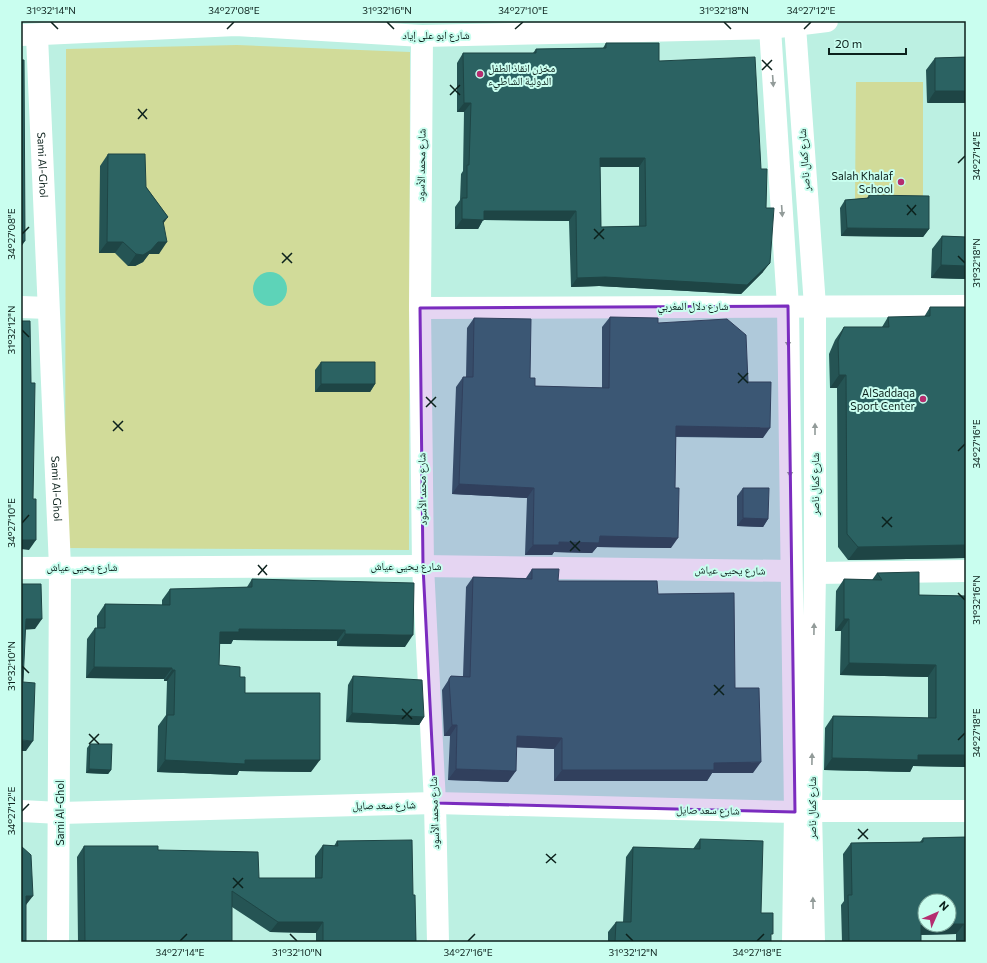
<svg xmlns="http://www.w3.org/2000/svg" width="987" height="963" font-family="Commissioner,'Noto Naskh Arabic',sans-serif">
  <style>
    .green { fill: #d1db99 }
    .water { fill: #5dd3b8 }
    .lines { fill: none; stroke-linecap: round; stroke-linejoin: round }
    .minor { stroke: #fff; stroke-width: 22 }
    .major { stroke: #fff; stroke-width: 22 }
    .wall { fill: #255454; fill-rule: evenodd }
    .shaded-wall { fill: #1e4545 }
    .building { fill: #2b6262; stroke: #1e4545; fill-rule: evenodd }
    .oneway { fill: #929b99 }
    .marked { fill: #7b2cbf; fill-opacity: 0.2; stroke: #7b2cbf; stroke-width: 3; stroke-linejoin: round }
    .ticks { fill: none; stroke: #0c211c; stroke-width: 1.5 }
    .poi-dot { fill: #b52d6f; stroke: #c9feef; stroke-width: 1.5 }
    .labels { text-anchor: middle; stroke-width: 4; stroke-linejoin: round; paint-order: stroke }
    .street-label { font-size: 11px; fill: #0c211c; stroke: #c9feef }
    .poi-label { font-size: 11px; fill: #0c211c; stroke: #c9feef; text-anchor: end }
    .neatline { fill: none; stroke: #0c211c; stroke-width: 1.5 }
    .ticks-label { font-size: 10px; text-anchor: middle; fill: #0c211c }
  </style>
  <rect width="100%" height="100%" fill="#bcf0e2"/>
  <!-- green -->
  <path class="green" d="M237,45L410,52L409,550L65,548L66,49Z
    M856,82H923V200H855Z"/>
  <!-- water -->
  <path class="water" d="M253 289a17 17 0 1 1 34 0a17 17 0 1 1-34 0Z"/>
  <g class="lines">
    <!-- minor -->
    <g class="minor">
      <path d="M21,35L236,25L422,36L770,28L827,21"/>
      <path id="s1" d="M37,36L60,567L58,942"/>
      <path d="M422,36L420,308L423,566L435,803L438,942"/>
      <path d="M21,307L48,308"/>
      <path d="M420,308L966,306"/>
      <path d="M21,568L423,566L791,571"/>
      <path d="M815,573L966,571"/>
      <path d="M21,811L60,813L435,803L795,812"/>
      <path d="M811,811H966"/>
    </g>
    <!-- major -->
    <path class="major" d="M795,26L815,306V573L811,811L814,942
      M770,28L788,306L795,812L793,942"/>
  </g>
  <!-- wall -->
  <path class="wall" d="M606,43L659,61L763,272L741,294L599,286L571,287L569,221L483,220L478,229H455V207L460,200L461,174L463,171L464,112H457V63L463,53H533L536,49L603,48ZM600,167H639V226L601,227Z
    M966,57L927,103L926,70L935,58Z
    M108,154L146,187L168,217L163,223L159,254H149L143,262L135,266H128L115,253H99L100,166Z
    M869,195L929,229L923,237L841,236L840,208L845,200L867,198Z
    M942,236L966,237V279L931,278L932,249Z
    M930,307L966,558L848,560L838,547L837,388H830L829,354L835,340L844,327H882L888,317H924Z
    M610,317L658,323L748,382L763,438L676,437L671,548L597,547L592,553L554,552L552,555H525L527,498L452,494L456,387L463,377H466L467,328L474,318L530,378L535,386L602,388V327Z
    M321,362L375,384L370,392H315V370Z
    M743,488L768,519L763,527L737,526V496Z
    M532,569L558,581L658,594L735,688L753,773H712L707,781H554V749L516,747L508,782L448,780L450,736H444L442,690L451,676H463L466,587L473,577L526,578Z
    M877,573L919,595L966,596V767L913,766L910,772L824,770L825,728L833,716L928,718V677L840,675L841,631H835L836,591L844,579L872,580Z
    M252,579L405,647L337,646V641L233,640L231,644H220L219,665L240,677L245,693L311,772L239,771L237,775L157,772L158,726L166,715L167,681H164V679L86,678L87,639L95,628H97V616L105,604L162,605V600L170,589L247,587Z
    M353,676L424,717L419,725L346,722L348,685Z
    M90,744L111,770L108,774L86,773L87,748Z
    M966,837V942H956V934L921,935V942H842L841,905L844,901L843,854L851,843L920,842L923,838Z
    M700,839L761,913L771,937V942H608V932L616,922H623L626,857L633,847L693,849Z
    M337,841L413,895L416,942H316V933L270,932L232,907V942H78L77,857L84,846L158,850L259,878H315V856L323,845L334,846Z"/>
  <!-- shaded-wall -->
  <path class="shaded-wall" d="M935,91H966V103H927Z
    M464,103H471L464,112H457Z
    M600,158H645L639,167H594Z
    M484,211H576L569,221L483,220L478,229H455L462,219Z
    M168,217L160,228L163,221Z
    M847,228L929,229L923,237L841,236Z
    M21,241H25L21,247Z
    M107,242H123L115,253H99Z
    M158,242H167L159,254H149L143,262L135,266H128L136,254Z
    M770,263L763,272L741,294L599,286L571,287L577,278Z
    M941,265L966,266V279L931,278Z
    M839,375H846L837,388H830Z
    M321,384H375L370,392H315Z
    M676,426L770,428L763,438L669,436Z
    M459,484L534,488L527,498L452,494Z
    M743,518L768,519L763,527L737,526Z
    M600,536L678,538L671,548L597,547L592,553L554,552L552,555H525L533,545L559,542Z
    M21,540H36L29,550L21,549Z
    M966,545V558L848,560L858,547Z
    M26,619H42L35,629L21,630Z
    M844,619H849L841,631H835Z
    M239,629L345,630L337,641L233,640L231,644L212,643L220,632Z
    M345,634L413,635L405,647L337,646Z
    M849,663L936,665L928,677L840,675Z
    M94,667L172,668L164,679L86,678Z
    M172,670H175L167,681H164Z
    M352,713L424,717L419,725L346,722Z
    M452,725H457L450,736H444Z
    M517,736L562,738L554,749L509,747Z
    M21,740L33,741L26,751H21Z
    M918,755H966V767L913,766L910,772L824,770L832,758Z
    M165,760H320L311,772L239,771L237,775L157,772Z
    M761,762L753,773H712L707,781H554L562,770L714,763Z
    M89,769L111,770L108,774L86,773Z
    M456,769L516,771L508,782L448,780Z
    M26,896H33L26,905Z
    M278,922H323L316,933L270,932Z
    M925,924V925H949V924H964L956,934L914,935L921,925Z"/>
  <!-- building -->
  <path class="building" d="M606,43H659V61L755,57L761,169H767L766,208H774L770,263L747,285L605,277L577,278L576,211H484V220L462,219V198H467V165H469L471,103H464L463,53H536V49L606,48ZM600,158H645L646,226L601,227Z
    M966,57V91H935V58Z
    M21,60H24L25,241H21Z
    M108,154H145L146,187L168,217L163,221L167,242H158L151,250L143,255L136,254L123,242H107Z
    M869,195L929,196V229L847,228L845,200L869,198Z
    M942,236L966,237V266L941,265Z
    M930,307H966V545L858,547L847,534L846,375H839L838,341L844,327H889L888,317L930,316Z
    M610,317L658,318V323L727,319L746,335L748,382H771L770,428L676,426L675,488H679L678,538L600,536L599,543L559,542V545H533L534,488L459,484L463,377H473L474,318L531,319L530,378H535V386L609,388Z
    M21,321H30L31,383H35L33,499H36V540H21Z
    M321,362H375V384H321Z
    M743,488H769L768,519L743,518Z
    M532,569H559L558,581H657L658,594L734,593L735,688H759L761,762L714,763V770H562V738L517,736L516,771L456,769L457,725H452L449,679L451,676L470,677L473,577L532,579Z
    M919,572V595L966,596V755H918V760L832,758L833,716L936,718V665L849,663V619H844V579L882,580L877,573Z
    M252,579L414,583L413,635L345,634V630L239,629V632H220L219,665L240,667V677H245V693H320V760H245V764L165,760L167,715H174L175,670H172V668L94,667L95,628H105V604L170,605V589L252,587Z
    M21,584H41L42,619H26L23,682L35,683L33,741L21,740Z
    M353,676L422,680L424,717L352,713Z
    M90,744H112L111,770L89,769Z
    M966,837V942H964V924H949V901H925V924L921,925V942H849L848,895H852L851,843L923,842V838Z
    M700,839L763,841L761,913H773V934H771V942H615L616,922H631L633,847L700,849Z
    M412,840L413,895H415L416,942H323V922H278L232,891V942H85L84,846H158V850L258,852L259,878H322L323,845L338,846L337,841Z
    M21,846L31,855L33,896H26V942H21Z"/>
  <!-- one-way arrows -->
  <defs><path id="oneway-solid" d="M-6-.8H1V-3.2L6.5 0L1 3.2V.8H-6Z"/></defs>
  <g class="oneway">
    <use href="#oneway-solid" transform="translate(773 81) rotate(86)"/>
    <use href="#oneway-solid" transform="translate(782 211) rotate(86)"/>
    <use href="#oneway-solid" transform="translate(788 341) rotate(89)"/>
    <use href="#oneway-solid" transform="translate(815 429) rotate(-90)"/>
    <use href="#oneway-solid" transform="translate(790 471) rotate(89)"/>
    <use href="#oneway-solid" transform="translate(814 629) rotate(-89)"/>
    <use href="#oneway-solid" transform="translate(812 759) rotate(-89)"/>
    <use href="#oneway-solid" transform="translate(813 903) rotate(-91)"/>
  </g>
  <!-- marked area -->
  <path class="marked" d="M788,306L795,812L435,803L423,566L420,308Z"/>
  <!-- ticks -->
  <path class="ticks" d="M51,22L58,29M387,22L394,29M724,22L731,29M227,29L234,22M515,29L523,22M804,29L811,22M762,60L772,70M762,70L772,60M450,85L460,95M450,95L460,85M138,109L147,119M138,119L147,109M958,163L965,156M907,205L916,215M907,215L916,205M594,229L604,239M22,234L29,227M594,239L604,229M282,253L292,263M958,256L965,263M282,263L292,253M22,330L29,337M738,373L748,383M738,383L748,373M426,397L436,407M426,407L436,397M113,421L123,431M113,431L123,421M958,451L965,444M882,517L892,527M22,523L29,515M882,527L892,517M570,541L580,551M570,551L580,541M258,565L267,575M258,575L267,565M958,593L965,600M22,666L29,673M714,685L724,695M714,695L724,685M402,709L412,719M402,719L412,709M89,734L99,744M958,740L965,733M89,744L99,734M22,811L29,804M858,829L868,839M858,839L868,829M546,854L556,863M546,863L556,854M233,878L243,888M233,888L243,878M290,934L297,941M626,934L633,941M180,941L187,934M468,941L475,934M757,941L764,934"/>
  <!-- markers -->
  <g class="poi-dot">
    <circle cx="480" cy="74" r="4"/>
    <circle cx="901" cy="182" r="4"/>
    <circle cx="923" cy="399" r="4"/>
  </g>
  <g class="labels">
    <!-- street labels -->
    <g class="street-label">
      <text x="436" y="39">شارع ابو على إياد</text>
      <text transform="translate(804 160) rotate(-94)" y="4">شارع كمال ناصر</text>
      <text dy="4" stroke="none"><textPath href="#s1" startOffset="129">Sami Al-Ghol</textPath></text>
      <text transform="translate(421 165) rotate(-89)" y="4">شارع محمد الأسود</text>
      <text x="693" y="310">شارع دلال المغربي</text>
      <text transform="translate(815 484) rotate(-90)" y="4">شارع كمال ناصر</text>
      <text dy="4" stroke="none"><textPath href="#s1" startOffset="453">Sami Al-Ghol</textPath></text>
      <text transform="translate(422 489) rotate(-91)" y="4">شارع محمد الأسود</text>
      <text x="406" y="570">شارع يحيى عياش</text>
      <text x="82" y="571">شارع يحيى عياش</text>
      <text transform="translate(730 570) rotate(1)" y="4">شارع يحيى عياش</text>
      <text transform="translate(384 805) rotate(-1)" y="4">شارع سعد صايل</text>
      <text transform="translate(812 808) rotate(-90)" y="4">شارع كمال ناصر</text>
      <text transform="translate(708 810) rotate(1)" y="4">شارع سعد صايل</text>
      <text transform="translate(60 813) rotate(-90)" y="4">Sami Al-Ghol</text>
      <text transform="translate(434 813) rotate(-92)" y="4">شارع محمد الأسود</text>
    </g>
    <!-- poi labels -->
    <g class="poi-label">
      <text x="488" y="72" text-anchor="start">مخزن انقاذ الطفل<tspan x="488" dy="13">الدولية الشاطيء</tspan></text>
      <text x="893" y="180">Salah Khalaf<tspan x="893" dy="13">School</tspan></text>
      <text x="915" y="397">AlSaddaqa<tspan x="915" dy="13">Sport Center</tspan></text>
    </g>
  </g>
  <!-- border -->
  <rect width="987" height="963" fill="none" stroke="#c9feef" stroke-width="44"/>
  <!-- north arrow -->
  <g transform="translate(937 913) rotate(45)"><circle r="19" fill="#c9feef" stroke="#7da69b"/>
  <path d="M0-3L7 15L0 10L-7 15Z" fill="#b52d6f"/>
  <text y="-6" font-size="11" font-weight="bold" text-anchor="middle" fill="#0c211c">N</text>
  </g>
  <!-- scale -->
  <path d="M829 48v6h77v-6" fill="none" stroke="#0c211c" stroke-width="2"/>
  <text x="835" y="48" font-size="12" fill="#0c211c" stroke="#c9feef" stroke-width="3" paint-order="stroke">20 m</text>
  <rect x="22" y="22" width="943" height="919" class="neatline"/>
  <g class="ticks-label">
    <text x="51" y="14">31°32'14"N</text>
    <text x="234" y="14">34°27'08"E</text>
    <text x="387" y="14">31°32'16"N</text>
    <text x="523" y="14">34°27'10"E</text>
    <text x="724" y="14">31°32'18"N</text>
    <text x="811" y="14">34°27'12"E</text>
    <text transform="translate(976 156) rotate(-90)" y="4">34°27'14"E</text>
    <text transform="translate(11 234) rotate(-90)" y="4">34°27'08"E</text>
    <text transform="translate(976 263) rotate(-90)" y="4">31°32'18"N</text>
    <text transform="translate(11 330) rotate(-90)" y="4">31°32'12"N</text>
    <text transform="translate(976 444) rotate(-90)" y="4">34°27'16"E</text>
    <text transform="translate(11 523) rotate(-90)" y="4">34°27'10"E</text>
    <text transform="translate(976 600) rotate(-90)" y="4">31°32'16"N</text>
    <text transform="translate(11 666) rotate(-90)" y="4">31°32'10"N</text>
    <text transform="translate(976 733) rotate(-90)" y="4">34°27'18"E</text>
    <text transform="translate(11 811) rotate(-90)" y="4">34°27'12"E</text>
    <text x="180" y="956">34°27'14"E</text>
    <text x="297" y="956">31°32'10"N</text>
    <text x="468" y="956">34°27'16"E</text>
    <text x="633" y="956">31°32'12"N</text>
    <text x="757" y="956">34°27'18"E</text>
  </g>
</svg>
